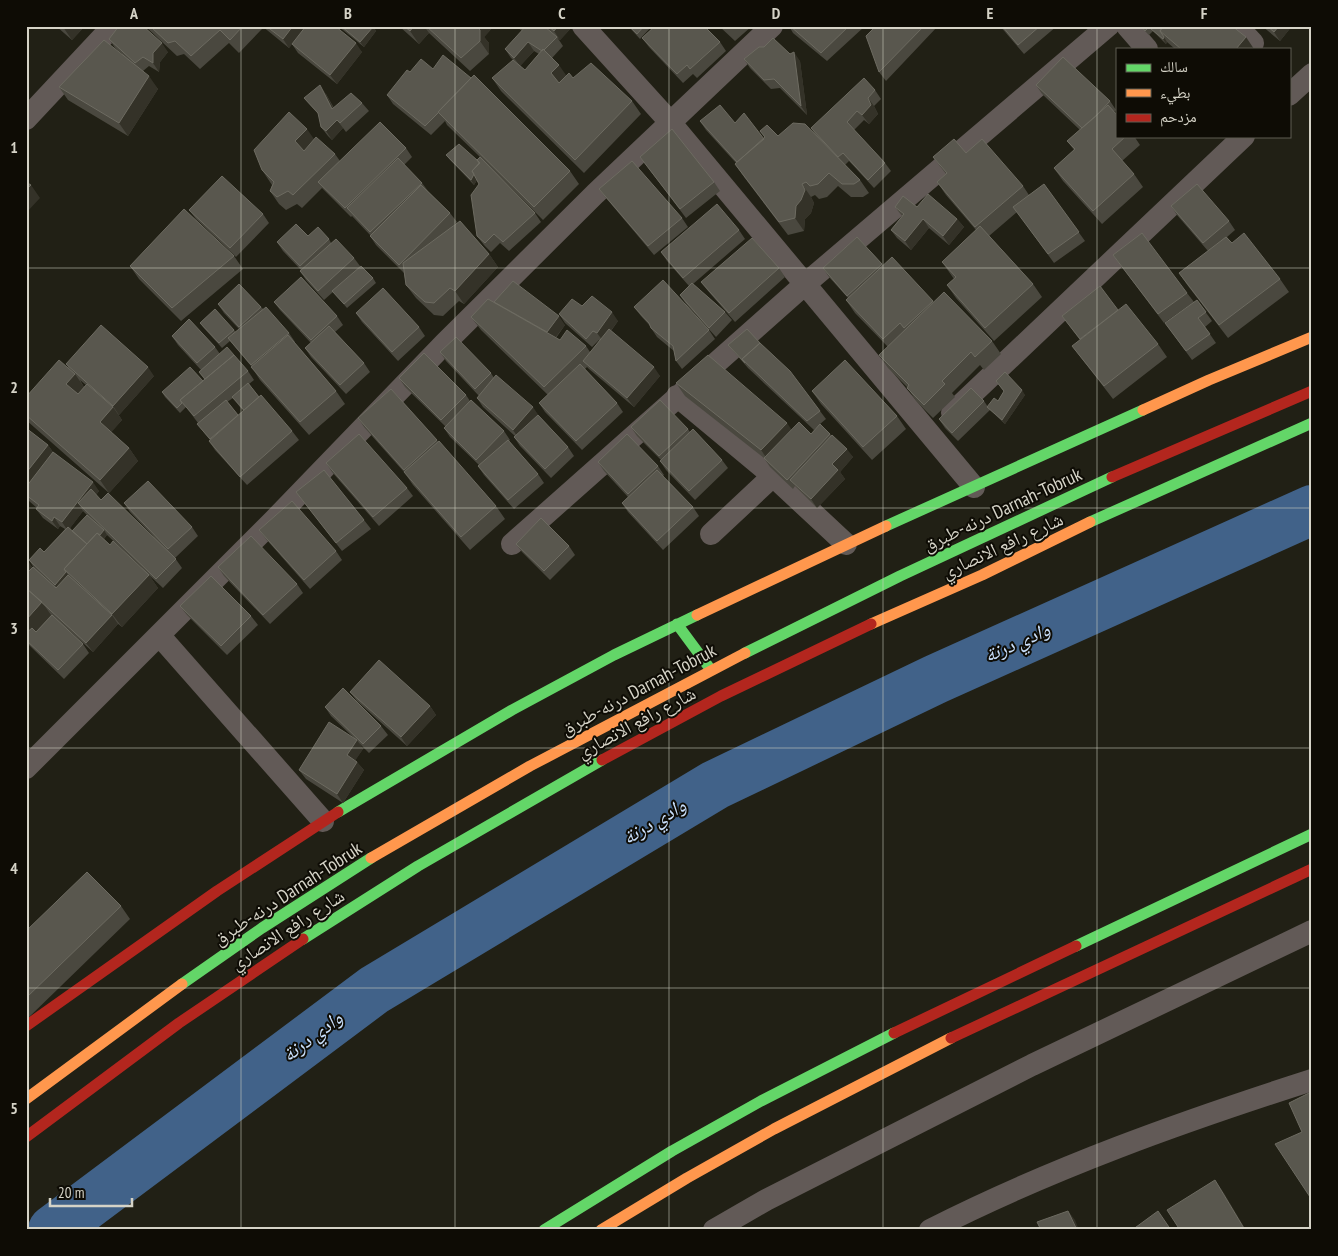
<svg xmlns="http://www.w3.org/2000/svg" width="1338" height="1256" font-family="'PT Sans Narrow','Noto Naskh Arabic',sans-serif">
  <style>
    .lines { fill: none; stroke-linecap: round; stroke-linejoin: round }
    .river { stroke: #416289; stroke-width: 50 }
    .street { stroke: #625a57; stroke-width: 22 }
    .fast { stroke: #63d668; stroke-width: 11 }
    .slow { stroke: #ff974d; stroke-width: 11 }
    .jam { stroke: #b3261e; stroke-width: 11 }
    .wall { fill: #4a483f; fill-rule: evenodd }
    .shaded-wall { fill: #343228 }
    .building { fill: #59574e; stroke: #6d6b61 }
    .grid { fill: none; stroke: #d5d3c7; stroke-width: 1; stroke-opacity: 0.55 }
    .labels { text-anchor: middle; stroke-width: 4; stroke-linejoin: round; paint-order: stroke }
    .street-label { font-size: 19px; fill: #d5d3c7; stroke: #0e0c05 }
    .water-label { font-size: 20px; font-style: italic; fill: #cae0fc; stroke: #0e0c05 }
    .neatline { fill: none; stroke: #d5d3c7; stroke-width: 2 }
    .grid-label { font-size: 16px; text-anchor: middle; font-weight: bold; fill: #d5d3c7 }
  </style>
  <rect width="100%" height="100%" fill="#212015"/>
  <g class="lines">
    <!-- river -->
    <path class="river" d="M53,1230L374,990L715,785L936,679L1312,510"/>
    <!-- street -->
    <path class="street" d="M583,26L670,122L974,487
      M1127,26L1147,49
      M1237,26L1253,43
      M1289,95L1312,74
      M26,119L113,26
      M677,396L773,476L846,544
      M952,413L1244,136
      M711,534L773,476
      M512,544L804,285L1108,26
      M159,635L323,821
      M26,768L274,520L445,343L595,194L772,26
      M714,1230L766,1200L1032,1065L1312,931
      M930,1230C1052,1168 1181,1122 1312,1080"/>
    <!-- fast -->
    <path class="fast" d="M1090,522L1312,423
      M886,526L1143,410
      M677,624L711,670
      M745,653L900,576L1112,477
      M338,812L512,710L614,655L697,615
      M303,939L418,866L602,760
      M1076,946L1312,834
      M182,984L262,928L371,858
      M544,1230L672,1151L761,1101L894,1033"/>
    <!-- slow -->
    <path class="slow" d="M1143,410L1209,380L1312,337
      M697,615L886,526
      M871,624L982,575L1090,522
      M371,858L530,766L745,653
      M26,1099L182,984
      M601,1230L687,1178L774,1129L951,1038"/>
    <!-- jam -->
    <path class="jam" d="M1112,477L1312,391
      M602,760L721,696L871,624
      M26,1026L217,891L338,812
      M894,1033L1076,946
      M951,1038L1312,869
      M26,1137L179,1023L303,939"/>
  </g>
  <!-- wall -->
  <path class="wall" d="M56,26H85L72,40Z
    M145,26H260L262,29L239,53L229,43L200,69L184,54L177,56Z
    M262,26H335L362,52L337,84L298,53L292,44L289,48Z
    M338,26H373L376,31L364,47Z
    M399,26H494L484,37L489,43V54L470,71L429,33L419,44Z
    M516,26H544L557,37L563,46L552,58L566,76L632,101L641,114L584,173L501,91L492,78L525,70L539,54L534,51L520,66L511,58L505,49L522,31Z
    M545,26H573L560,40Z
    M628,26H652L640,39Z
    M719,26H752L735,41Z
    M789,26H863L864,27L827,61L793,33Z
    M876,26H938L886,81L879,72Z
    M1000,26H1057L1024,54Z
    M1140,26H1163L1254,49H1175L1167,42L1166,44L1153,31L1149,35Z
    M1262,26H1292L1280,41Z
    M642,38L720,42L726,51L697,78L693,74L683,83L649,47Z
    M109,39L168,52L160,62L159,72L149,66L143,71L158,89L128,136L68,100L59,87L122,54L115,48Z
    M790,54L800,61L807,115L780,88L771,89L750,68L744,59Z
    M433,69L570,171L579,184L543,220L483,160L535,213L541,222L509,251L500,243L491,252L484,245L477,236L479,184L477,180L474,185L450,160L446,155L477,160L480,157L447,125L445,121L431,135L393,104L387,95L410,72Z
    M1036,85L1110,101L1116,110L1114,112L1117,136H1134L1140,145L1122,161L1134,174L1143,187L1102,224L1063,181L1054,168L1074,150L1067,141L1080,130L1042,94Z
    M875,90L881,99L874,106L878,114L869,124L864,120L854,130L885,163L891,171L874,188L849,161L845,165L860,180L869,193L863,197H851L838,186L827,197L819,199L815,195L811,197L814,203L811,213L805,219L804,231L788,235L744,177L735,164L736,163L706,130L700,121L735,123L764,139L765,138L760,131L778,136L817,137L811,128Z
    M326,94L334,108L362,103L369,111L346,132L343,128L332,140L328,136L321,127L319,115L311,106L304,98Z
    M315,139L335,154L340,161L406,148L412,157L404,165L422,183L428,191L450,213L457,222L452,227L489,254L498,267L464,304L459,301L443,316L434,315L416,298L406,285L404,273L376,245L370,236H371L352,216L351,217L322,188L302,208L297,204L286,210L279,204L270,191L272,185L262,170Z
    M966,153L1023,186L1029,195L1044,184L1085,241L1054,263L1017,212L989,236L1033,284L1042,297L994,341L956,298L947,285L954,279L942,262L976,230L946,195L937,182L946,174L933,157Z
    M640,157L714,182L720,191L686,218Z
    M599,189L682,218L688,227L654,255L606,198Z
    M1171,206L1229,221L1235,230L1227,237L1232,243L1280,279L1289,292L1228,338L1188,286L1179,273L1208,251L1177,215Z
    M895,207H917L957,219L964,227L949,245L929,228L911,250L897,238L891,230L902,216Z
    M189,210L263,214L269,223L236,257L196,219Z
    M739,230L745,239L693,284L725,312L732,320L716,337L686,304L680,295L689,286L667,261L661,252Z
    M857,237L883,265L933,301L934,302L992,341L1001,354L984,370L980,365L952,393L955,397L933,418L916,401L907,387L888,368L879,355L888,347L855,313L846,300L848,298L829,277L823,268Z
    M329,239L331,243L354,258L360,266L373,278L376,283L347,308L333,292L324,300L306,280L300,271L301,270L283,251L277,242Z
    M1113,255L1187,293L1194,302L1164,323Z
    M234,256L243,269L181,321L139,279L130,266Z
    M779,268L785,277L735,322L708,291L701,282Z
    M1197,300L1212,321L1205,327L1216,343L1192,360L1165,323Z
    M274,302L337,316L343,325L335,332L364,363L370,372L346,394L311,357L305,348L311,343L280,310Z
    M494,303L565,325L556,338L560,340L586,346L590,352L600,340H599L592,347L565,323L559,314L582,306L618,321L611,331L660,376L634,407L589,369L587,367L585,369L617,403L623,412L582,450L545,412L539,403L548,395L481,330L471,317Z
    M218,304L261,307L289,333L295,342H294L336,391L345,404L309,435L260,380L251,366L230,341L222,348L203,327L200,323L234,330L236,332L239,329L224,313Z
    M634,307L709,330L715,339L682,369L676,361L674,351L657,337L651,328L650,326L641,316Z
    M1118,310L1158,344L1167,357L1113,399L1082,359L1072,346L1080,340L1062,316Z
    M356,313L419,327L425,336L398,361L362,322Z
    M172,336L215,347L220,354L248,371L254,380L249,384L259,397L292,431L299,440L247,485L215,450L209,441L210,440L197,424L198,423L186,407L180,413L165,397L162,392L203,381L204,379L199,372L201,370L178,345ZM233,398L243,411L238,415L227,402Z
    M728,345L820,411L826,419L820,424L853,457L840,472L845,479L817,508L795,486L793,489L770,467L764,458L685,396L676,383L791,430L811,434L819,425L814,430L748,368Z
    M440,352L491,373L494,378L539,416L568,447L574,456L551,478L520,446L514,437L515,436L483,407L477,398L479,396L446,361Z
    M66,364L154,376L119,415L118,414L122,420L111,432L129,448L138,461L109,493L26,420V397L68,367ZM80,380L86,385L84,387Z
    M399,378L466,395L470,401L504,431L510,440L509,441L538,474L544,483L514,509L484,475L478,466L479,465L450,437L444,428L446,427L405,387Z
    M996,381L1025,395L1005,424L990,410L958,441L945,428L939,419L984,401L988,407L998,401L1004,392Z
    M391,389L496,506L505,519L470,550L413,485L404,472L364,427L358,418Z
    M812,391L897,416L906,429L872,460L821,404Z
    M631,427L688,429L690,432L722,460L728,468L695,500L666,470L660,461L661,460L637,436Z
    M26,428L48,445L53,452L99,491L96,495L101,500L154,537L130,512L124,503L192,527L198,536L175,558L182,568L163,588L149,575L158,588L122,627L117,623L118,624L93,652L64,626L83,644L89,653L64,679L29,645L27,642L26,643V560L32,567L34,568L29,560L44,552L65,529L60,526L58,529L43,518L36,509L37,508L29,501L26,498ZM83,511L87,515L72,531L70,528ZM106,534L143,569L110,545L104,539L107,535Z
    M598,462L658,466L664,475L663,476L693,507L699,516L663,550L628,512L622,503L628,497L604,471Z
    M326,463L407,488L413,496L379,526L332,472Z
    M296,492L364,520L371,529L342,551Z
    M259,530L336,551L342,560L310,589L266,539Z
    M516,544L569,546L575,555L550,580L522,552Z
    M218,567L297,584L303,593L270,624L224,576Z
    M180,606L251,616L258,625L227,655L187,615Z
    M350,692L430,706L436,715L407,746L357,701Z
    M325,707L381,726L388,735L369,753L359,743L363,749L355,760L364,770L343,803L306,779L299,770L354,738L331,716Z
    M121,906L130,919L26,1020V931Z"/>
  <!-- shaded-wall -->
  <path class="shaded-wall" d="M64,26H85L72,40L63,27Z
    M293,26H307L289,48L283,39Z
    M414,26H424L429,33L419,44L410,31Z
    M476,26H494L484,37L489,43V54L480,41Z
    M520,26H530L524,33Z
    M558,26H573L560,40L554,31Z
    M1279,26H1292L1280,41L1274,32Z
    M373,27L376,31L364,47L360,42Z
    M1164,37L1167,42L1166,44L1163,39Z
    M1246,37L1254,49H1236Z
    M528,42L534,51L520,66L514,58Z
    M162,43L168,52L160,62L159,72L153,63V53Z
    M356,43L362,52L337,84L330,75Z
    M794,52L800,61L807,115L801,106Z
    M559,65L568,78L560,86L551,73Z
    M149,76L158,89L128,136L119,123Z
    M320,85L326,94L338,117L332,109Z
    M868,98L874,106L878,114L869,124L862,115Z
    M337,120L343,128L332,140L326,131Z
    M307,129L316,142L304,154L295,141Z
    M480,164L483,169L474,185L471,180Z
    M802,184L811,197L814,203L811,213L805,219L804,231L795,218L796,206Z
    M31,185L40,198L26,213V190Z
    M923,219L929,228L911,250L905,241Z
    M957,219L964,227L949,245L943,236Z
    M489,254L498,267L464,304L455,291Z
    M612,312L618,321L603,341L597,333Z
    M559,316L565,325L552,342L546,334Z
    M148,367L154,376L119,415L113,406Z
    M654,367L660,376L634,407L627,398Z
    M75,374L84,387L76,397L66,384Z
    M1022,390L1025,395L1005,424L1002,420Z
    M113,407L122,420L109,435L100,422Z
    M533,407L539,416L519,439L513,430Z
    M787,423L796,436L770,463L761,450Z
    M48,445L57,458L26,495V473Z
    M129,448L138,461L109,493L100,480Z
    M847,449L853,457L840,472L845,479L817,508L811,499L832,464Z
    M93,482L99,491L85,510L78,503L83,511L68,531L62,522Z
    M54,517L60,526L58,529L52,521Z
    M104,530L107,535L93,551L67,572Z
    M28,561L34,570L26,579V564Z
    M66,572L72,581L61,594L55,585Z
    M149,575L158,588L122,627L112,614Z
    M42,602L51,615L28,641L26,640V620Z
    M112,615L118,624L93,652L86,643Z
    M430,706L436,715L407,746L401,737Z
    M357,740L363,749L353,764L347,755Z
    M357,762L364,770L343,803L337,794Z
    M1215,1180L1224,1193L1246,1230H1245Z
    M1068,1211L1075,1220L1079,1230H1077Z"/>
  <!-- building -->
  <path class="building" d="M119,26H143L162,43L153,53V63L143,57L135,63L109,39Z
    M150,26H243L230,40L220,30L191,56L175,41L168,43Z
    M266,26H293L283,39Z
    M306,26H335L356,43L330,75L292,44Z
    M341,26H373V27L360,42Z
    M404,26H414L410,31Z
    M426,26H476L480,30V41L461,58Z
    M526,26H544L557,37L544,50L543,49L542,51L528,42L514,58L505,49Z
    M548,26H558L554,31Z
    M629,26H644L637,34Z
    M655,26H704L720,42L690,69L687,65L677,74L642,38Z
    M790,26H849L821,53Z
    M876,26H924L879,72L866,36Z
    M1002,26H1040L1018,45Z
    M1141,26H1150L1145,31Z
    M1153,26L1163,27L1160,31L1164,37L1163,39L1151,29Z
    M1163,26H1232L1246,37L1236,49H1181L1160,31Z
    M1267,26H1279L1274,32Z
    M773,38L790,54L794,52L801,106L774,79L764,80L744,59L759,47H764Z
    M104,40L149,76L119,123L59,87Z
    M543,49L559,65L551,73L559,83L569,73L573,78L591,63L632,101L575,160L492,78L513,60L525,70Z
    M443,55L471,78L438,112H439L425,126L387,95L407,70L410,72L421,59L433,69Z
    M1063,57L1110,101L1095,117L1082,128L1036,85Z
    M474,75L570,171L534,207L438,112Z
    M864,78L875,90L868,98L871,105L862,115L857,111L847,122L885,163L868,180L843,153L838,157L811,128Z
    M320,85L332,109L351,93L362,103L340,123L337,120L326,131L321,127L318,113L304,98Z
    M720,105L735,123L744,113L764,139L737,162L700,121Z
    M1108,105L1117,115V136H1126L1112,149L1134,174L1093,211L1054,168L1075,149L1067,141Z
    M289,112L307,129L295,141L304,151L316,137L335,154L293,195L288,191L277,197L270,191L274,182L262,170L254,150Z
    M380,122L406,148L345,208L318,182Z
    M793,123L805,124L860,180L854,184H842L829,173L818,184L810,186L806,182L802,184L805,190L801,200L796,206L795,218L779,222L735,164L765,137L760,131L767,125L778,136Z
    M672,129L714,182L680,209L640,157Z
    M954,139L966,153L982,139L1023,186L975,227L937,182L947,173L933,157Z
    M459,144L477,160L479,163L472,171L474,174L471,180L446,155Z
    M480,157L535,213L503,242L494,234L485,243L477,236L471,195L479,184L472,171L480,163L477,160Z
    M398,158L422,183L370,232L347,208Z
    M632,161L682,218L648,246L599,189Z
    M222,176L263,214L230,248L189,210Z
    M26,182L31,185L26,190Z
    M1044,184L1079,232L1048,254L1013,207Z
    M1197,184L1229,221L1203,243L1171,206Z
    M421,185L450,213L399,265L370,236Z
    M928,194L957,219L943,236L923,219L905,241L891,230L904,214L895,207L903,196L917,207Z
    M717,204L739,230L683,278L661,252Z
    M184,209L234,256L172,308L130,266Z
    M460,221L489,254L455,291L450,288L434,303L425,302L406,285L403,263Z
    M296,224L308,236L318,227L329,239L300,266L277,242Z
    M980,226L1033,284L985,328L947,285L956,277L942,262Z
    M1142,233L1187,293L1158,314L1113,255Z
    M1244,233L1280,279L1219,325L1179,273L1226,237L1232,243Z
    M857,237L882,264L847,296L823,268Z
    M752,238L779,268L729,313L701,282Z
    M336,239L354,258L318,291L300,271Z
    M892,257L933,301L904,328L900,323L883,339L846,300Z
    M361,266L373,278L344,304L332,291Z
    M301,277L337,316L311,340L274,302Z
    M663,280L709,330L676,361L673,346L651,328L649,323L634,307Z
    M513,281L559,316L547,332L494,302Z
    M692,283L725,312L709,328L680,295Z
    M239,284L261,307L239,327L218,304Z
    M1100,286L1118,310L1080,339L1062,316Z
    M383,288L419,327L392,352L356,313Z
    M944,292L992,341L975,357L971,352L942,381L945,384L924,405L907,388L909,385L879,355Z
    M592,296L612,312L597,333L593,331L586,339L559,314L572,299L582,306Z
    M488,299L560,340L567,330L586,346L544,387L471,317Z
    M1197,300L1206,312L1198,318L1210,334L1186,351L1165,323Z
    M1126,304L1158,344L1104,386L1072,346Z
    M266,307L289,333L251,365L228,338Z
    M215,309L234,330L219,343L200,323Z
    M189,319L215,347L197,363L172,336Z
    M101,325L148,367L113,406L66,364Z
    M329,326L364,363L340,385L305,348Z
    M609,329L654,367L627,398L583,361Z
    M747,329L760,343L742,359L745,363L728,345Z
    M288,335L336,391L300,422L251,367Z
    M456,337L491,373L475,389L440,352Z
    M760,343L790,371L820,411L807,421L742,359Z
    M227,347L234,355L205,379L199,372Z
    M424,353L466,395L441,420L399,378Z
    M234,355L248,371L194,416L180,400Z
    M708,355L787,423L761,450L676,383Z
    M59,360L75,374L66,384L78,394L87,384L113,407L100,422L129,448L100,480L26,415V397Z
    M845,360L897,416L863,447L812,391Z
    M580,364L617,403L576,441L539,403Z
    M190,367L203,381L180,400L182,403L177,408L162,392Z
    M1005,372L1022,390L1002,420L987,407L994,398L998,401L1004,391L996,381Z
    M496,375L533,407L513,430L477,398Z
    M248,383L259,397L244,410L232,397Z
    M971,388L984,401L952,433L939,419Z
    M391,389L437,440L404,470L358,418Z
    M261,395L292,431L240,477L209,441Z
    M226,400L238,415L210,439L197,424Z
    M471,400L504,431L476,460L444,428Z
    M660,400L688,429L659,456L631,427Z
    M538,415L568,447L545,469L514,437Z
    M799,422L811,434L820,424L830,434L787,480L764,458Z
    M26,428L48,445L26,473Z
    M693,429L722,460L689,491L660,461Z
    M359,434L407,488L373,517L326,463Z
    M627,434L658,466L628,494L598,462Z
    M832,435L847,449L832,464L838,470L811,499L790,480Z
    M508,440L538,474L508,500L478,466Z
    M439,441L496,506L461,537L404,472Z
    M53,452L93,482L62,522L54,517L52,521L36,509L39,505L26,495V487Z
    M324,470L364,520L336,543L296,492Z
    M657,470L693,507L657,541L622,503Z
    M148,481L192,527L168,549L124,503Z
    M91,489L101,500L108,493L176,559L156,579L78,503Z
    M292,501L336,551L304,580L259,530Z
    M87,515L104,530L100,535L97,533L87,544L72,531Z
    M541,518L569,546L544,571L516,544Z
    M68,527L87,544L64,569L66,572L55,585L29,560L40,548L44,552Z
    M97,533L110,545L113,541L149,575L112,614L64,569Z
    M251,536L297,584L263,615L218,567Z
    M33,567L56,588L68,575L112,615L86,643L26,588V574Z
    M211,576L251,616L221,646L180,606Z
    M26,588L42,602L26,620Z
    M52,615L83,644L58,670L26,640V633L32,628L36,632Z
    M379,660L430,706L401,737L350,692Z
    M343,688L381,726L363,744L325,707Z
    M329,722L357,740L347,755L357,762L337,794L299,770Z
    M87,872L121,906L26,998V931Z
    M1311,1092L1312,1093V1200L1275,1144L1302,1132L1289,1103Z
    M1215,1180L1245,1230H1180L1167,1210Z
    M1068,1211L1077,1230H1041L1037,1222Z
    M1158,1211L1171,1230H1132Z"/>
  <!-- grid -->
  <path class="grid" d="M241,26V1230M455,26V1230M669,26V1230M883,26V1230M1097,26V1230M26,268H1312M26,508H1312M26,748H1312M26,988H1312"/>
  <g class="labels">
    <!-- street labels -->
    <g class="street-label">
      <text transform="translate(1002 509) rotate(-25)" y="7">درنه-طبرق Darnah-Tobruk</text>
      <text transform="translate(1002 545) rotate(-25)" y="7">شارع رافع الانصاري</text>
      <text transform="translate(638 689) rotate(-28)" y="7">درنه-طبرق Darnah-Tobruk</text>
      <text transform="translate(636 722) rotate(-28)" y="7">شارع رافع الانصاري</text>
      <text transform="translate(287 893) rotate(-33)" y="7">درنه-طبرق Darnah-Tobruk</text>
      <text transform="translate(287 929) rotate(-33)" y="7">شارع رافع الانصاري</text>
    </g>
    <!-- water labels -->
    <g class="water-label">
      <text transform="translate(1017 642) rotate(-24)" y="7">وادي درنة</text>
      <text transform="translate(654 821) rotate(-31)" y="7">وادي درنة</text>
      <text transform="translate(312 1036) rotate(-37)" y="7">وادي درنة</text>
    </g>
  </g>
  <!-- border -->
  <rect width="1338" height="1256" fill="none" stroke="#0e0c05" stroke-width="55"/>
  <!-- legend -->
  <rect x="1116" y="48" width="175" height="90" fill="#0e0c05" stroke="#5e5c53"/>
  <rect x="1126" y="64" width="25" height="8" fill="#63d668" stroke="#5e5c53"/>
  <text x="1160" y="72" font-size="15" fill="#d5d3c7">سالك</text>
  <rect x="1126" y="89" width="25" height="8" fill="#ff974d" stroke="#5e5c53"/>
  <text x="1160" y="98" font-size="15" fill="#d5d3c7">بطيء</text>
  <rect x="1126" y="114" width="25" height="8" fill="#b3261e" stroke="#5e5c53"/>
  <text x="1160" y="122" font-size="15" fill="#d5d3c7">مزدحم</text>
  <!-- scale -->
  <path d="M50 1198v8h82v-8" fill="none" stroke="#d5d3c7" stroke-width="2.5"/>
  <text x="58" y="1198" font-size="15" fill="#d5d3c7" stroke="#0e0c05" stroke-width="4" paint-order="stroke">20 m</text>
  <rect x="28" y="28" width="1282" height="1200" class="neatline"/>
  <g class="grid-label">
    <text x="134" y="19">A</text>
    <text x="348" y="19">B</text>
    <text x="562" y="19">C</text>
    <text x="776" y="19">D</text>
    <text x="990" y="19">E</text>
    <text x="1204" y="19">F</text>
    <text x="14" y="153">1</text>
    <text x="14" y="393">2</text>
    <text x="14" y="634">3</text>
    <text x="14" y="874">4</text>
    <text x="14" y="1114">5</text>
  </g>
</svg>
